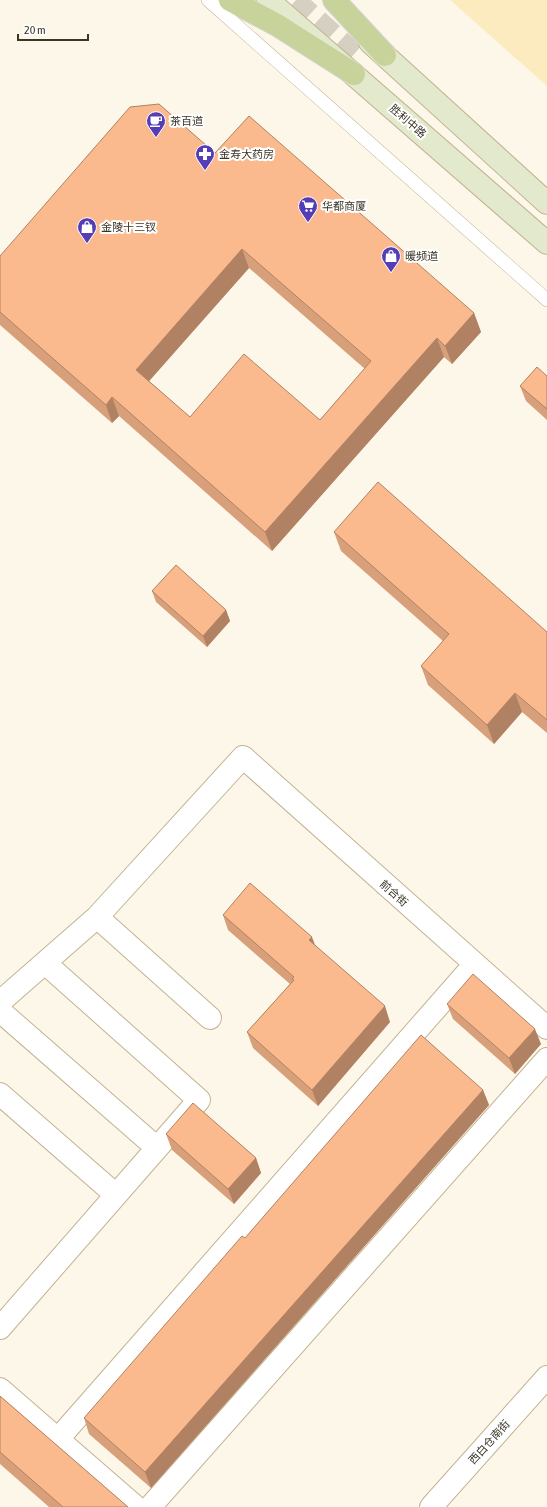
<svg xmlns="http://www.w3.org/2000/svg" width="547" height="1507" font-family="'Asap Condensed','Noto Sans SC',sans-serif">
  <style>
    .built { fill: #fdebc0 }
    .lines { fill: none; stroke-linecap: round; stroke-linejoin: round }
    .pedestrian-tunnel { stroke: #d6d0c2; stroke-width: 20; stroke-dasharray: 20 10; stroke-linecap: butt }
    .service-casing { stroke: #c2b391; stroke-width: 14 }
    .minor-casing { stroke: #c2b391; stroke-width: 24 }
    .secondary-casing { stroke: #c2b391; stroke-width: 24 }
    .primary-casing { stroke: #d8d6d4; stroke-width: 24 }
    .service { stroke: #fff; stroke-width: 13 }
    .minor { stroke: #fff; stroke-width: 22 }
    .secondary { stroke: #e3e9cd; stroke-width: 22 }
    .primary { stroke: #c7d39b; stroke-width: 22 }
    .wall { fill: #d8a07a; fill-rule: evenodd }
    .shaded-wall { fill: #b08263 }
    .building { fill: #fbba8e; stroke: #b08263; fill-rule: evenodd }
    .labels { text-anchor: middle; stroke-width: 4; stroke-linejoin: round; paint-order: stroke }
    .poi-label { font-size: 11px; fill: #3a3426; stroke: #fff; text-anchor: start }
    .street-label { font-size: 11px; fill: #3a3426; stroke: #fff }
  </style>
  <rect width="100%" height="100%" fill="#fdf7e9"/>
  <!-- built -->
  <path class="built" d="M450,0H547V86Z"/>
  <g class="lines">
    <!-- pedestrian-tunnel -->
    <path class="pedestrian-tunnel" d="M296,0L355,53"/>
    <defs>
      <path id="service" d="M208,0L547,300"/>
      <path id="minor" d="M97,917L210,1018
        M0,1002L97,917L243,757L547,1028
        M0,1011L157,1148
        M0,1094L116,1195
        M0,1328L199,1100L45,963
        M0,1389L136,1507
        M58,1439L474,965
        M150,1507L547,1059
        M431,1507L547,1377"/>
      <path id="secondary" d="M268,0L547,243
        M370,42L547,203"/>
      <path id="primary" d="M230,0L277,25L354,74
        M334,0L385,55"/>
    </defs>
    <!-- service casing -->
    <use href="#service" class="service-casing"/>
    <!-- minor casing -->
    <use href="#minor" class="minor-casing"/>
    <!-- secondary casing -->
    <use href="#secondary" class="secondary-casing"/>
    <!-- primary casing -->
    <use href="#primary" class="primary-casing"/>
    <!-- service -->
    <use href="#service" class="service"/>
    <!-- minor -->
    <use href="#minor" class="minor"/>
    <!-- secondary -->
    <use href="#secondary" class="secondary"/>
    <!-- primary -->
    <use href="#primary" class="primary"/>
  </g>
  <!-- wall -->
  <path class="wall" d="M215,153L474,313L481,332L452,364L444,357L272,551L119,416L112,423L0,325V256ZM249,268L365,369L320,420L190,417L149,381Z
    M547,376V420L526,401L520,386Z
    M334,532L547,632V733L522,712L494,744L428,685L421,666L443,641L341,551Z
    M152,591L226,610L230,621L207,647L156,602Z
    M223,915L315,945L390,1022L318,1106L253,1048L247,1032L290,984L228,930Z
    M447,1004L541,1044L515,1074L453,1019Z
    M483,1090L489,1105L151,1488L89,1434L84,1418L245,1238Z
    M166,1134L256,1158L261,1173L234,1204L172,1150Z
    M0,1396L128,1507H49L0,1464Z"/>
  <!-- shaded-wall -->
  <path class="shaded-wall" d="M242,249L249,268L143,388L136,370Z
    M474,313L481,332L452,364L445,346Z
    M437,338L444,357L272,551L265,532Z
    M112,397L119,416L112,423L106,405Z
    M226,610L230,621L207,647L203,636Z
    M515,693L522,712L494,744L487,725Z
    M312,937L318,953L309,940Z
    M385,1006L390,1022L318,1106L312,1090Z
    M535,1029L541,1044L515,1074L509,1058Z
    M483,1090L489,1105L151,1488L145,1472Z
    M256,1158L261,1173L234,1204L228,1189Z"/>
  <!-- building -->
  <path class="building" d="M159,104L215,153L249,116L474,313L445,346L437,338L265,532L112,397L106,405L0,312V256L130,107ZM242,249L371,361L320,420L244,354L190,417L136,370Z
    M537,367L547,376V409L520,386Z
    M378,482L547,632V720L515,693L487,725L421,666L449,634L334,532Z
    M176,565L226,610L203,636L152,591Z
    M250,883L312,937L309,940L385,1006L312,1090L247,1032L294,980L292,979L294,977L223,915Z
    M473,974L535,1029L509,1058L447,1004Z
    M421,1035L483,1090L145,1472L84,1418L242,1236L245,1238Z
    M193,1103L256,1158L228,1189L166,1134Z
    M0,1396L128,1507H63L0,1452Z"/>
  <!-- icons -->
  <defs>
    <symbol id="cafe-pin" viewBox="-11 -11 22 30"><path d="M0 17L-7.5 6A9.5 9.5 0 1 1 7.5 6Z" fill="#553db5" stroke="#fff"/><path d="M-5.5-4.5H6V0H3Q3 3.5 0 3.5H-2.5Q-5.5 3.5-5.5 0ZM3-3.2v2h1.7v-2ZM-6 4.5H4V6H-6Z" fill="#fff"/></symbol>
    <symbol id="pharmacy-pin" viewBox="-11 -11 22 30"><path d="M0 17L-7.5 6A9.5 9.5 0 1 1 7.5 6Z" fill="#553db5" stroke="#fff"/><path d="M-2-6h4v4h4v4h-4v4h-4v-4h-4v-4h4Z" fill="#fff"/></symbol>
    <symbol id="supermarket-pin" viewBox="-11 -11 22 30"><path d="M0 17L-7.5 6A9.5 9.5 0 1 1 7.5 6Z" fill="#553db5" stroke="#fff"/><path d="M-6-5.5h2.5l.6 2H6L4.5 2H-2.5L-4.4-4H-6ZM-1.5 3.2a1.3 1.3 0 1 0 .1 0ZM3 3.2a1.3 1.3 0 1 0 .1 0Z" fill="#fff"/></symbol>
    <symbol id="shop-pin" viewBox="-11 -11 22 30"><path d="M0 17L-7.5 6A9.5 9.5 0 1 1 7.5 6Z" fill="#553db5" stroke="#fff"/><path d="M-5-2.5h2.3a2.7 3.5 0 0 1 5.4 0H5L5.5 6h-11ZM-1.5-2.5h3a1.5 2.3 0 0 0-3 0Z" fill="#fff"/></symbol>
  </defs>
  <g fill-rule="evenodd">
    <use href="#cafe-pin" x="145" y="110" width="22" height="30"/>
    <use href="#pharmacy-pin" x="194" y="143" width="22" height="30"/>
    <use href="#supermarket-pin" x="297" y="195" width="22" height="30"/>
    <use href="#shop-pin" x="76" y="216" width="22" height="30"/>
    <use href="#shop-pin" x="380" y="245" width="22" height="30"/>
  </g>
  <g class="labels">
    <!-- poi labels -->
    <g class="poi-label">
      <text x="170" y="125">茶百道</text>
      <text x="219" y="158">金寿大药房</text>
      <text x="322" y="210">华都商厦</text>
      <text x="101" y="231">金陵十三钗</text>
      <text x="405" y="260">暖频道</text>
    </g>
    <!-- street labels -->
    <g class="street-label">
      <text transform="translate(408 121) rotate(41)" y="4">胜利中路</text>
      <text transform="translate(394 893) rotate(42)" y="4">前合街</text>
      <text transform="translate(489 1442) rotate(-48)" y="4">西白仓南街</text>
    </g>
  </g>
  <!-- scale -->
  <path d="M18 34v6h70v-6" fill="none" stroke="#3a3426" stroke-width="2"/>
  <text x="24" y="34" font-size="12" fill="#3a3426" stroke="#ffffff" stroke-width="3" paint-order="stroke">20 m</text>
</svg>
